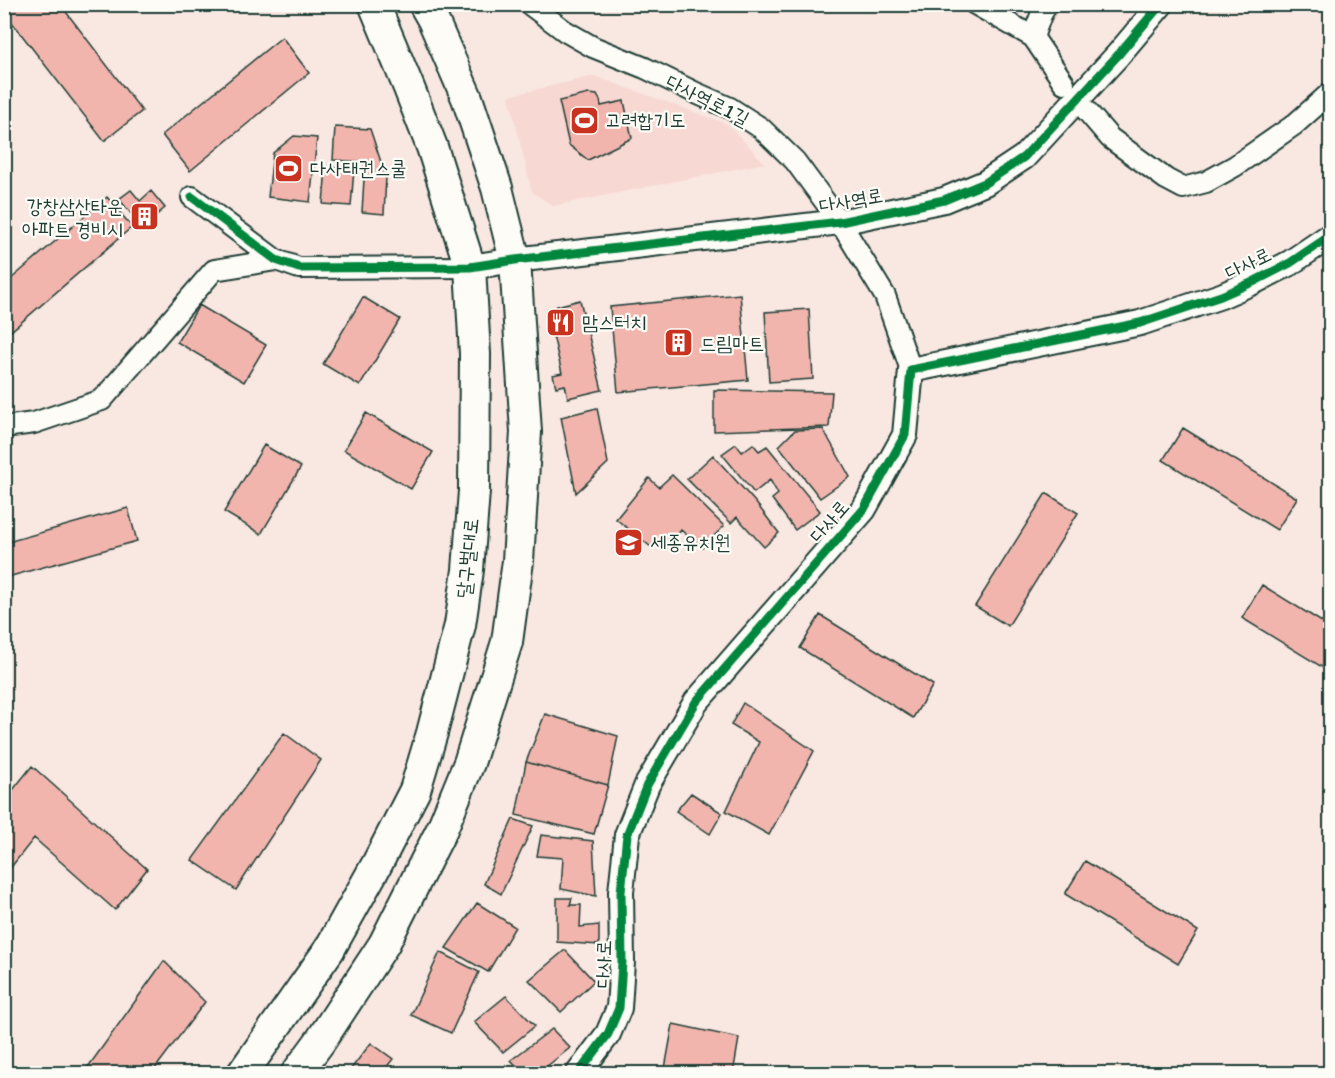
<svg xmlns="http://www.w3.org/2000/svg" width="1335" height="1078" font-family="Itim,'Poor Story',sans-serif">
  <style>
    .built { fill: #f7d8d2 }
    .building { fill: #f1b5ae; stroke: #1f3d34; stroke-width: 1.5 }
    .lines { fill: none; stroke-linecap: round; stroke-linejoin: round }
    .minor-casing { stroke: #1f3d34; stroke-width: 24 }
    .tertiary-casing { stroke: #1f3d34; stroke-width: 28 }
    .primary-casing { stroke: #1f3d34; stroke-width: 34 }
    .minor { stroke: #fdfcf7; stroke-width: 20 }
    .tertiary { stroke: #fdfcf7; stroke-width: 24 }
    .primary { stroke: #fdfcf7; stroke-width: 30 }
    .cycleway-casing { stroke: #fdfcf7; stroke-width: 13 }
    .cycleway { stroke: #00873e; stroke-width: 9 }
    .labels { text-anchor: middle; stroke-width: 4.5; stroke-linejoin: round; paint-order: stroke }
    .street-label { font-size: 20px; fill: #1f3d34; stroke: #fdfcf7 }
    .poi-label { font-size: 20px; fill: #1f3d34; stroke: #fdfcf7; text-anchor: start }
  </style>
  <rect width="100%" height="100%" fill="#f9e7e1"/>
  <filter id="ink" filterUnits="userSpaceOnUse"><feTurbulence type="fractalNoise" baseFrequency=".0167" numOctaves="2"/><feDisplacementMap in="SourceGraphic" scale="12" xChannelSelector="R" yChannelSelector="G"/><feConvolveMatrix kernelMatrix="1 2 1 2 8 2 1 2 1" color-interpolation-filters="sRGB"/></filter>
  <g filter="url(#ink)">
    <!-- built -->
    <path class="built" d="M594,76L727,124L765,163L553,206L532,192L509,96Z"/>
    <!-- building -->
    <path class="building" d="M4,4H60L142,111L104,141L4,12Z
      M282,37L309,73L190,171L162,135Z
      M589,94L597,95L600,100L601,106L624,101L632,138L588,160L569,145L559,101Z
      M335,127L370,129L386,177L384,214L362,212L365,162L333,160Z
      M294,136L317,138L310,202L268,197L273,153Z
      M326,167L354,169L351,206L323,204Z
      M131,190L140,201L151,191L165,208L142,227L119,199Z
      M107,197L132,227L4,337V285Z
      M740,294L748,380L618,392L610,307Z
      M363,297L400,319L360,386L323,364Z
      M580,300L602,390L568,398L565,385L556,387L553,375L562,373L550,323L552,315L557,306Z
      M199,305L266,345L244,382L177,342Z
      M809,309L813,379L769,382L765,312Z
      M714,390L832,392L829,427L714,431Z
      M597,408L608,463L576,493L561,417Z
      M366,413L433,452L411,489L344,450Z
      M1183,428L1297,498L1277,530L1163,460Z
      M823,429L850,477L820,498L779,446L795,430Z
      M736,444L742,452L753,444L759,451L767,446L820,511L795,530L772,499L778,494L770,480L754,493L722,454Z
      M264,445L301,467L261,534L224,512Z
      M713,455L756,503L779,533L764,547L737,517L731,523L687,479Z
      M672,475L724,526L702,548L681,530L665,550L655,542L651,547L616,519L649,478L659,487Z
      M1046,493L1078,513L1008,626L975,606Z
      M128,508L137,541L4,578V543Z
      M1262,585L1330,627V672L1242,618Z
      M820,615L933,685L913,718L800,648Z
      M743,703L814,751L769,835L726,811L759,742L731,725Z
      M545,714L618,736L608,785L526,762Z
      M284,733L321,760L236,890L192,860Z
      M526,762L608,785L594,834L516,815Z
      M32,766L147,869L115,910L34,838L4,876V801Z
      M691,793L722,813L710,834L676,811Z
      M513,819L533,826L501,894L484,884Z
      M541,835L593,841L596,896L561,889L563,858L537,856Z
      M1085,861L1198,931L1178,964L1065,894Z
      M557,898H572L570,905H581L580,927L599,925V945L557,942Z
      M477,903L515,927L488,972L446,948Z
      M565,950L594,981L561,1012L529,980Z
      M440,952L479,972L451,1033L411,1015Z
      M164,961L205,1002L151,1074H83Z
      M506,996L535,1026L503,1052L474,1022Z
      M673,1024L739,1038L733,1074H664Z
      M552,1029L570,1048L537,1074H524L511,1060Z
      M371,1043L393,1059L381,1074H347Z
      M1171,1068L1205,1074H1170Z"/>
    <g class="lines">
      <defs>
        <path id="minor" d="M529,4L565,31L593,47L645,68L696,93L730,108L761,128L795,161L840,222L885,296L911,370
          M975,4L1033,37
          M1047,4L1041,15L1033,37L1064,83
          M1086,110L1110,138L1166,179L1183,188L1206,182L1235,166L1294,125L1330,93
          M192,197L276,260L299,268L470,267
          M4,427L34,423L102,400L214,270L276,260"/>
        <path id="tertiary" d="M470,267L515,260L840,222L944,200L985,183L1024,157L1118,55L1161,4
          M578,1074L608,1034L619,1008L622,962L621,892L627,835L647,785L696,702L864,509L905,435L911,370L1140,323L1221,296L1253,282L1290,263L1330,236"/>
        <path id="primary" d="M242,1074L329,950L377,864L415,790L432,733L460,625L468,570L474,491L475,354L470,267L432,147L409,88L374,4
          M296,1074L321,1040L384,944L442,829L469,763L507,642L518,561L526,432L515,260L497,188L467,98L433,20L424,4"/>
      </defs>
      <!-- minor casing -->
      <use href="#minor" class="minor-casing"/>
      <!-- tertiary casing -->
      <use href="#tertiary" class="tertiary-casing"/>
      <!-- primary casing -->
      <use href="#primary" class="primary-casing"/>
      <!-- minor -->
      <use href="#minor" class="minor"/>
      <!-- tertiary -->
      <use href="#tertiary" class="tertiary"/>
      <!-- primary -->
      <use href="#primary" class="primary"/>
      <defs>
        <path id="cycleway" d="M192,197L276,260L299,268L470,267L515,260L840,222L944,200L985,183L1024,157L1118,55L1161,4
          M578,1074L608,1034L619,1008L622,962L621,892L627,835L647,785L696,702L864,509L905,435L911,370L1140,323L1221,296L1253,282L1290,263L1330,236"/>
      </defs>
      <!-- cycleway casing -->
      <use href="#cycleway" class="cycleway-casing"/>
      <!-- cycleway -->
      <use href="#cycleway" class="cycleway"/>
    </g>
  </g>
  <!-- icons -->
  <defs>
    <symbol id="stadium-square" viewBox="-11 -11 22 22"><rect x="-9" y="-9" width="18" height="18" rx="4" fill="#c8321e" stroke="#fdfcf7"/><path d="M0-5a6.5 5 0 1 0 0 10a6.5 5 0 1 0 0-10ZM-3.5-1.8h7v3.6h-7Z" fill="#fff"/></symbol>
    <symbol id="building-square" viewBox="-11 -11 22 22"><rect x="-9" y="-9" width="18" height="18" rx="4" fill="#c8321e" stroke="#fdfcf7"/><path d="M-4-6H4V6H1V3H-1V6H-4ZM-2.5-4.3h1.7v1.8h-1.7ZM.8-4.3h1.7v1.8H.8ZM-2.5-1h1.7V.8h-1.7ZM.8-1h1.7V.8H.8Z" fill="#fff"/></symbol>
    <symbol id="restaurant-square" viewBox="-11 -11 22 22"><rect x="-9" y="-9" width="18" height="18" rx="4" fill="#c8321e" stroke="#fdfcf7"/><path d="M-5-6h1v4h1v-4h1v4h1v-4h1v5L-1.5 .5V6h-2V.5L-5-1ZM5-6V6H3V1.5H1.5Q1.5-4 5-6Z" fill="#fff"/></symbol>
    <symbol id="school-square" viewBox="-11 -11 22 22"><rect x="-9" y="-9" width="18" height="18" rx="4" fill="#c8321e" stroke="#fdfcf7"/><path d="M0-5L7-2L0 1L-7-2ZM-4 1L0 2.5L4 1V4Q0 6-4 4Z" fill="#fff"/></symbol>
  </defs>
  <g fill-rule="evenodd">
    <use href="#stadium-square" x="568" y="104" width="33" height="33"/>
    <use href="#stadium-square" x="272" y="152" width="33" height="33"/>
    <use href="#building-square" x="128" y="200" width="33" height="33"/>
    <use href="#restaurant-square" x="544" y="306" width="33" height="33"/>
    <use href="#building-square" x="662" y="326" width="33" height="33"/>
    <use href="#school-square" x="612" y="526" width="33" height="33"/>
  </g>
  <g class="labels">
    <!-- street labels -->
    <g class="street-label">
      <text transform="translate(708 100) rotate(27)" y="7">다사역로1길</text>
      <text transform="translate(851 200) rotate(-10)" y="7">다사역로</text>
      <text transform="translate(1248 263) rotate(-26)" y="7">다사로</text>
      <text transform="translate(829 521) rotate(-49)" y="7">다사로</text>
      <text transform="translate(467 558) rotate(-84)" y="7">달구벌대로</text>
      <text transform="translate(603 964) rotate(-88)" y="7">다사로</text>
    </g>
    <!-- poi labels -->
    <g class="poi-label">
      <text x="605" y="127">고려합기도</text>
      <text x="310" y="175">다사태권스쿨</text>
      <text x="123" y="213" text-anchor="end">강창삼산타운<tspan x="123" dy="23">아파트 경비시</tspan></text>
      <text x="582" y="329">맘스터치</text>
      <text x="700" y="350">드림마트</text>
      <text x="650" y="549">세종유치원</text>
    </g>
  </g>
  <!-- margin -->
  <rect width="1335" height="1078" fill="none" stroke="#fdfcf7" stroke-width="24"/>
  <rect x="12" y="12" width="1311" height="1054" fill="none" stroke="#1f3d34" stroke-width="2" filter="url(#ink)"/>
</svg>
